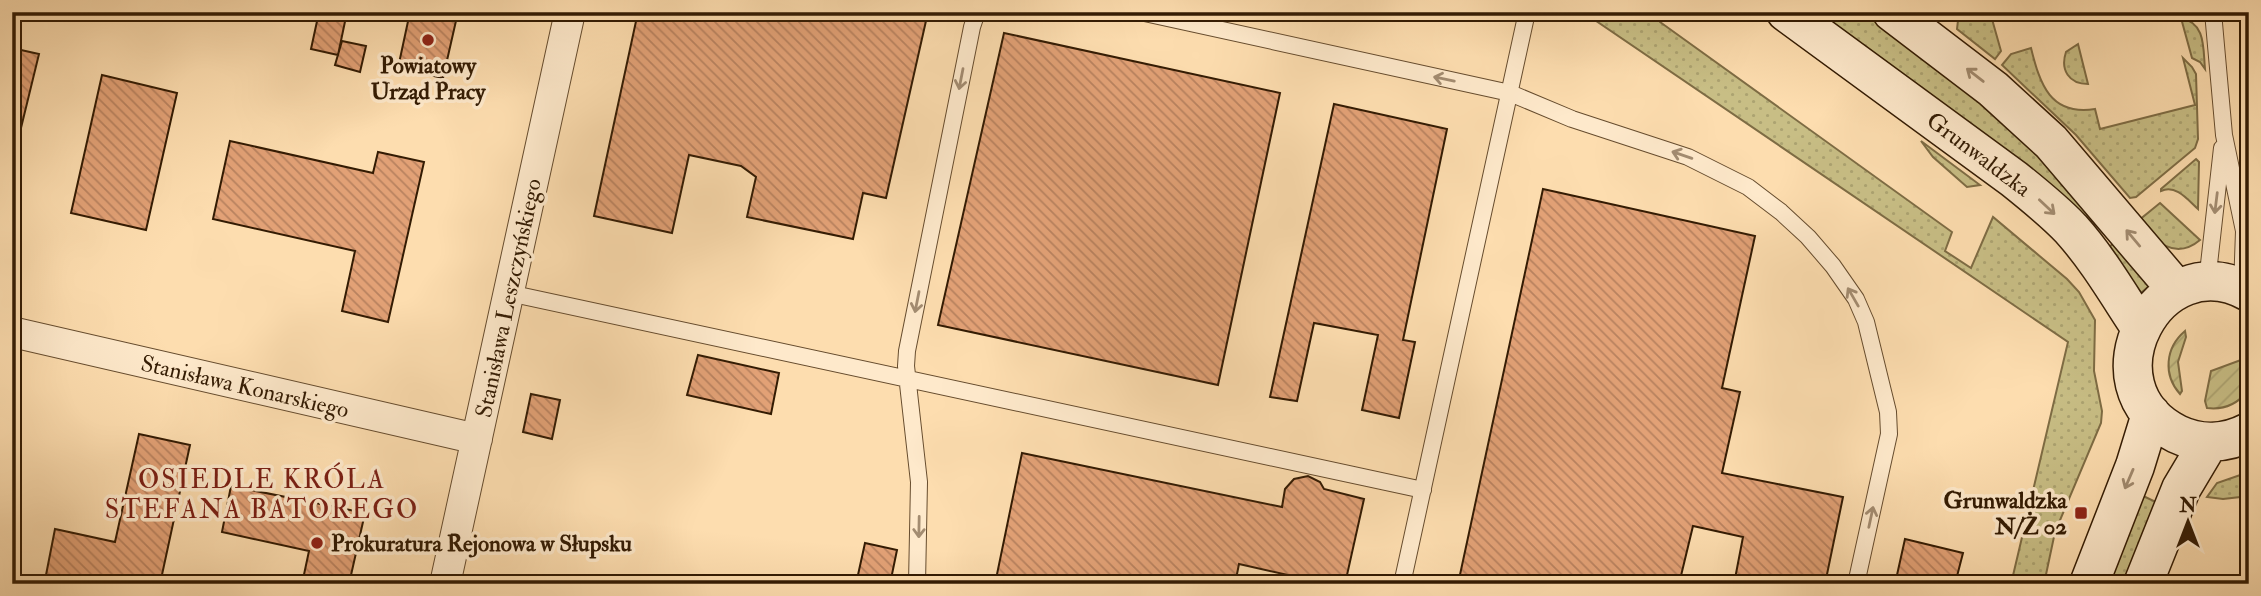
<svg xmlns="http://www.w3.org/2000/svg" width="2261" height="596" font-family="'IM FELL Double Pica',serif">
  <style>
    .grass { fill: url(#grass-dots); stroke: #7e6c44; stroke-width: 2 }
    .garden { fill: url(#garden-furrows); stroke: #7e6c44; stroke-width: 2 }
    .building { fill: url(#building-back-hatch); stroke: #331b03; stroke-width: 2 }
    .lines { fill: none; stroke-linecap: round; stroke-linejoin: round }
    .lane-casing { stroke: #664c2e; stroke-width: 18 }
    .street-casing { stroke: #664c2e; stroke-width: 32 }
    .secondary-casing { stroke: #331b03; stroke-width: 41 }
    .lane { stroke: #fee9cb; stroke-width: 16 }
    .street { stroke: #fee9cb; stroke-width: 30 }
    .secondary { stroke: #fee9cb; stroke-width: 38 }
    .oneway { stroke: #a38c71 }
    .poi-dot { fill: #8f2418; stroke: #fee9cb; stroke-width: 2.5 }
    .labels { text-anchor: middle; stroke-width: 7; stroke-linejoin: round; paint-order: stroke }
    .poi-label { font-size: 23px; font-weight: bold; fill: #331b03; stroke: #fee9cb }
    .street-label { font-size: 23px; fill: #331b03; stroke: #fee9cb }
    .quarter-label { font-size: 26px; letter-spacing: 2px; fill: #7a1f14; stroke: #fee9cb }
  </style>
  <defs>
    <pattern id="grass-dots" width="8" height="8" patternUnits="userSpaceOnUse" patternTransform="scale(1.75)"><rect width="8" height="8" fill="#c8be85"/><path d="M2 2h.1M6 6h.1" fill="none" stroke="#aca371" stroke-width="1.8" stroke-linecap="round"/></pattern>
    <pattern id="garden-furrows" width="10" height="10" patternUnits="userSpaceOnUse" patternTransform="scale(1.75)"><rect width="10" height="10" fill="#c8be85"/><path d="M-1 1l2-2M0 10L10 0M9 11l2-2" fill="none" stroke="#aca371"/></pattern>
    <pattern id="building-back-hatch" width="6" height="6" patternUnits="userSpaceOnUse" patternTransform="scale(1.75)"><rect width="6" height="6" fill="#e2a176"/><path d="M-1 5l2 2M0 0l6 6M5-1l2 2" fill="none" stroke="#b8825f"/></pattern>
  </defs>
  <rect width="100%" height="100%" fill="#fdddaf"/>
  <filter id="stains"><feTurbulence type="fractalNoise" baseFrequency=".00286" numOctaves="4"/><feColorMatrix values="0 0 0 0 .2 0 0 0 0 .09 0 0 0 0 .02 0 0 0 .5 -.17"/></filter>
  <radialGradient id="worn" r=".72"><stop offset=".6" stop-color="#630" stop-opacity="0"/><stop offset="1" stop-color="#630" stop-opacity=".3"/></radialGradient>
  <!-- grass -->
  <path class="grass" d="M1583,12H1658L1660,22L1952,232L1945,251L1971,268L1993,217L2067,279L2079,292L2095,320L2094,371L2102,411L2101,423L2055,532L2044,584H2011L2068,342Z
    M1812,12H1866L1951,75L2028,142L2096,218L2088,225Z
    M1959,12H1990L2001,51L1995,59L1957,29Z
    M2181,18C2206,23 2203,48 2205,69L2200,62L2192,58Z
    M2078,44L2088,84C2069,84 2060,70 2066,52Z
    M2031,48C2040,84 2050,116 2095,109L2100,129L2195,105L2183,58L2192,67L2196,74L2198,139L2195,148L2136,197L2130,198L2076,135L2002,65L2011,54Z
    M1921,141L1980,185L1967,187L1933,157Z
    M2196,159L2199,162L2198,209C2188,200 2176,184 2161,191V189Z
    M2160,203L2200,240C2175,261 2154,241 2138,221Z
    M2116,241L2149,286L2141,293L2107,249Z
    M2249,472V496L2223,499L2207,497L2217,483Z
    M2139,494L2158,503L2126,584H2105Z"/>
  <!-- garden -->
  <path class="garden" d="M2185,331L2186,337L2178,362L2182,391L2180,394C2163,375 2165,348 2185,331Z
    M2249,357L2247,392C2237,404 2223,410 2207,408L2205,401L2211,371Z"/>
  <!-- building -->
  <path class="building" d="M319,12H347L338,55L311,49Z
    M410,12H458L443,78L398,68Z
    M638,12H928L886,198L863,193L853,239L747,217L756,177L741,166L689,155L672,233L594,216Z
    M1004,33L1280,93L1218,385L938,325Z
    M342,41L366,46L360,72L335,65Z
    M12,48L39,54L21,128L12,127Z
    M102,75L177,93L146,230L71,213Z
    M1334,104L1447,129L1403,340L1415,342L1399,418L1362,410L1378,335L1314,323L1297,401L1270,397Z
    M230,141L373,173L378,152L424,162L388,322L342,311L355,251L213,219Z
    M1543,189L1755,236L1722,388L1740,392L1722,473L1843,497L1825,584H1734L1743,537L1693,526L1679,584H1458Z
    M698,355L779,373L771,414L687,395Z
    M531,394L560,400L552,439L523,432Z
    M139,434L190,445L160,584H85L46,575L55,529L115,542Z
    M1022,453L1282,507L1285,489L1294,479L1308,476L1320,482L1324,489L1364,499L1345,584L1319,582L1239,564L1235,584H995Z
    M231,486L365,513L349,584H302L309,551L222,532Z
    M1905,539L1963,553L1955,584H1895Z
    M865,543L897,550L890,584H856Z"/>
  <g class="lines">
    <defs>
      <path id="lane" d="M1140,12L1510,93L1572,119L1688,157L1748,187L1781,212L1808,237L1833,266L1856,299L1866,322L1888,412L1889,434L1856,584
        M2213,12L2224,135L2244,231L2242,288
        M2207,282L2222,148
        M509,293L1423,490
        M917,584L919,482L906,366L907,351L972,27L977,12
        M1402,584L1527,12"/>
      <path id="street" d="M12,332L477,439
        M445,584L570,12"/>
      <path id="secondary" d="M1786,12L2014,179C2034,195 2054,211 2071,229C2098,259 2118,294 2140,327
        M1892,12L1993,89L2051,142L2177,290
        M2249,292C2158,241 2081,386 2177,434C2200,445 2226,444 2249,432
        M2089,584L2135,466L2151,414
        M2143,584L2181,489L2209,442"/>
    </defs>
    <!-- lane casing -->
    <use href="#lane" class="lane-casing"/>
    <!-- street casing -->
    <use href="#street" class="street-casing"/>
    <!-- secondary casing -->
    <use href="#secondary" class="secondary-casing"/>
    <!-- lane -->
    <use href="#lane" class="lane"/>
    <!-- street -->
    <use href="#street" class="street"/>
    <!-- secondary -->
    <use href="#secondary" class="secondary"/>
  </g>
  <!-- one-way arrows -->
  <defs><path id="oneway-shaft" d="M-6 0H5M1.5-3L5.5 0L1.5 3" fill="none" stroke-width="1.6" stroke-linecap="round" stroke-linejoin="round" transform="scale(1.75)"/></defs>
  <g class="oneway">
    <use href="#oneway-shaft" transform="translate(1975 75) rotate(-142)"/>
    <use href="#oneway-shaft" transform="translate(961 79) rotate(101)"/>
    <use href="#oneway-shaft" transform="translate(1444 79) rotate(-168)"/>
    <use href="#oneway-shaft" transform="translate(1682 155) rotate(-161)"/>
    <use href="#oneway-shaft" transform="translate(2216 203) rotate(97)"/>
    <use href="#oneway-shaft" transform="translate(2047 207) rotate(43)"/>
    <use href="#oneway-shaft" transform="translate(2133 238) rotate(-130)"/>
    <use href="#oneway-shaft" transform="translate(1853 297) rotate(-120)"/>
    <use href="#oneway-shaft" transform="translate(917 302) rotate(101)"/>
    <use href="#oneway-shaft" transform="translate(2129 479) rotate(113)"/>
    <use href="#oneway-shaft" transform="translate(1871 517) rotate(-78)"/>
    <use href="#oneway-shaft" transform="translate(919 527) rotate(91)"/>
  </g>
  <!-- markers -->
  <g class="poi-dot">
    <circle cx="428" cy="40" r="7"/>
    <rect x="2074" y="506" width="14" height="14" rx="3.5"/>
    <circle cx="317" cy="543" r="7"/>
  </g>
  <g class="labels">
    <!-- poi labels -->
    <g class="poi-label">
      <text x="428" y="73">Powiatowy<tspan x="428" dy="26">Urząd Pracy</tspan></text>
      <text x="2067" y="508" text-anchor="end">Grunwaldzka<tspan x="2067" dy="26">N/Ż 02</tspan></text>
      <text x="331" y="551" text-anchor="start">Prokuratura Rejonowa w Słupsku</text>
    </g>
    <!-- street labels -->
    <g class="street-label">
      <text transform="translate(1979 154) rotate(37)" y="8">Grunwaldzka</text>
      <text transform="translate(508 298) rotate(-78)" y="8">Stanisława Leszczyńskiego</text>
      <text transform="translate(245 386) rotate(13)" y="8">Stanisława Konarskiego</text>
    </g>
    <!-- quarter labels -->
    <g class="quarter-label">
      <text x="262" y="488">OSIEDLE KRÓLA<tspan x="262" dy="30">STEFANA BATOREGO</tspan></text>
    </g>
  </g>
  <!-- margin -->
  <rect width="2261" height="596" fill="none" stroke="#fdddaf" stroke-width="42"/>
  <rect x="14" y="14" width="2233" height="568" fill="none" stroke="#331b03" stroke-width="3.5"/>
  <rect x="21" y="21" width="2219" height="554" fill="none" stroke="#331b03" stroke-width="2"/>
  <!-- north arrow -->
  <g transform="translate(2188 522)" stroke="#fee9cb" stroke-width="5" paint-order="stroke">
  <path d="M0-5L12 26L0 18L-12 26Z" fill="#331b03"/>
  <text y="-10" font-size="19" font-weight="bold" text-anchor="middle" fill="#331b03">N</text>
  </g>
  <rect width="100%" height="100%" filter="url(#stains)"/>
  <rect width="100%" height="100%" fill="url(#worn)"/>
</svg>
